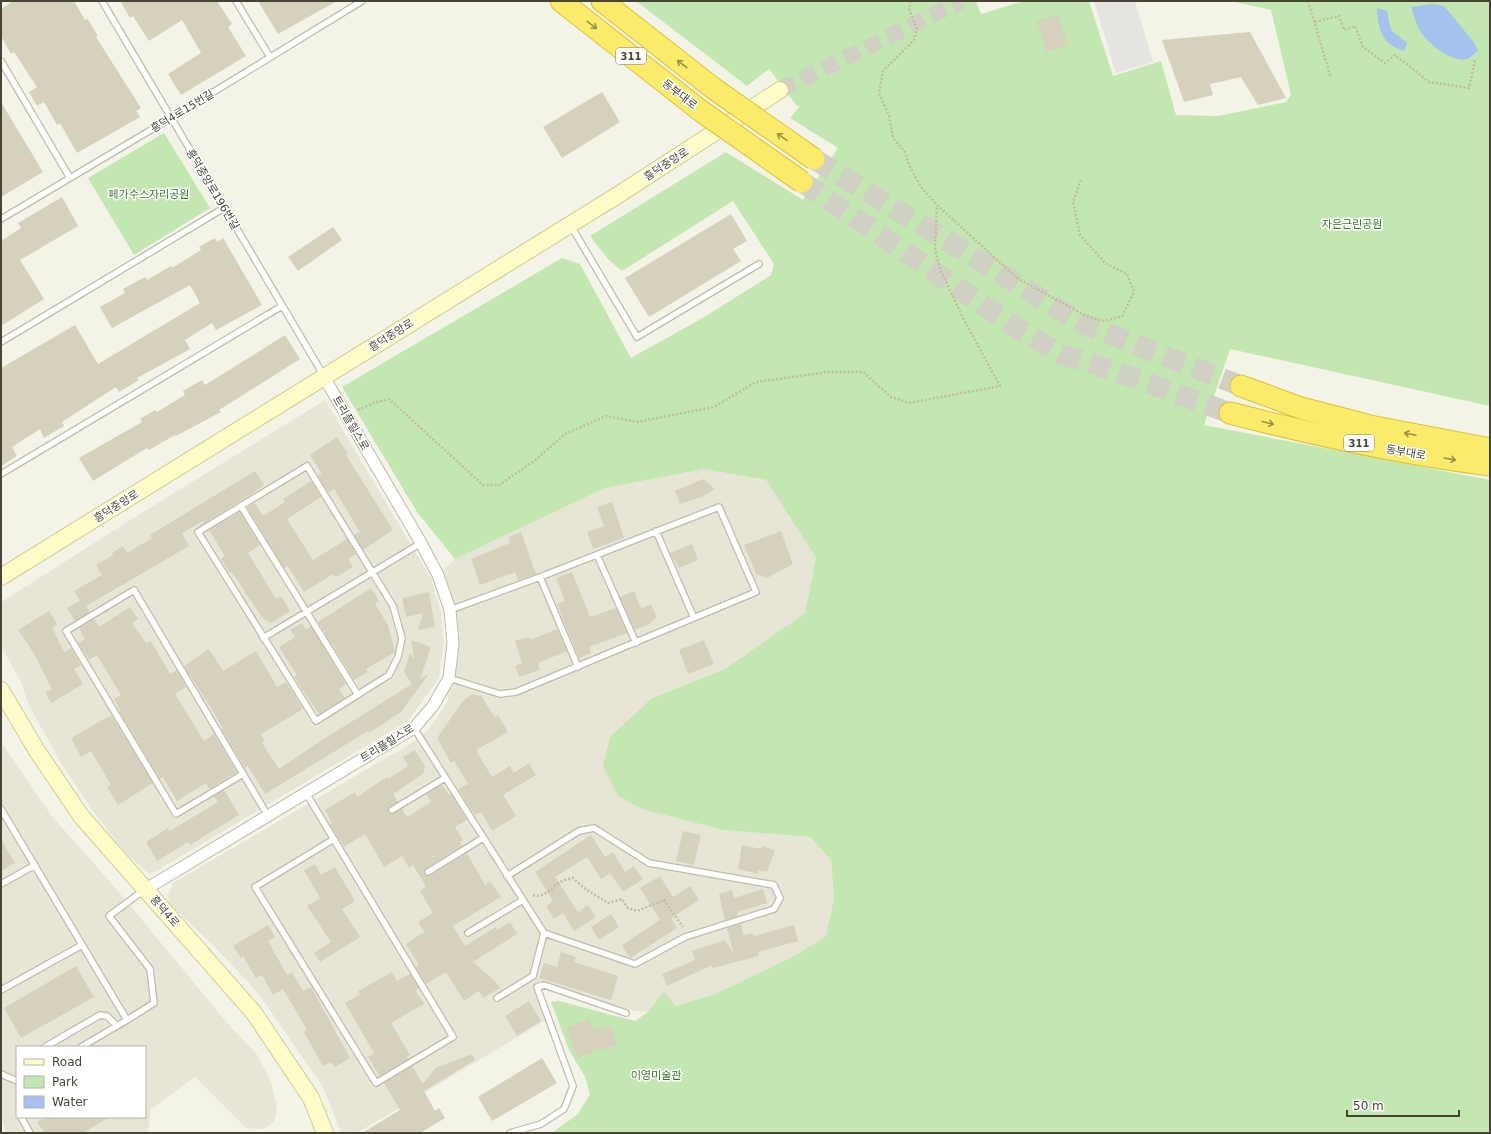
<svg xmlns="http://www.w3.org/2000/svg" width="1491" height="1134" font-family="'DejaVu Sans','Noto Sans KR',sans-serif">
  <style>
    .residential { fill: #e7e6d6; fill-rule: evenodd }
    .green { fill: #c3e7b1 }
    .parking { fill: #e5e4e0 }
    .water { fill: #a5c1ef }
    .building { fill: #d5d1bd }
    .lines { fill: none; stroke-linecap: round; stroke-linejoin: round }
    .secondary-tunnel { stroke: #d1d0c5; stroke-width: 16; stroke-dasharray: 16 8; stroke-linecap: butt }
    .highway-tunnel { stroke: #d1d0c5; stroke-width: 21; stroke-dasharray: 21 10; stroke-linecap: butt }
    .lane-casing { stroke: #bfbcaa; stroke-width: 8 }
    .street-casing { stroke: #bfbcaa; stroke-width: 13 }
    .secondary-casing { stroke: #d0cd96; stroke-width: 18 }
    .highway-casing { stroke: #dbc33a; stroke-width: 23 }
    .path { stroke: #c1bc9c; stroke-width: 2.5; stroke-dasharray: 2 2; stroke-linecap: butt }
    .lane { stroke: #fff; stroke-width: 5.5 }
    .street { stroke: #fff; stroke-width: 11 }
    .secondary { stroke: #fefcc8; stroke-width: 16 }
    .highway { stroke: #fbeb6b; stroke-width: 21 }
    .highway-bridge-casing { stroke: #dbc33a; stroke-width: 23; stroke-linecap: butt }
    .highway-bridge { stroke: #fbeb6b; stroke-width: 21 }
    .oneway { stroke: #988f4e }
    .labels { text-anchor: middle; stroke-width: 3; stroke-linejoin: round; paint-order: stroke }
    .shield { fill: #fff; stroke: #7e7c73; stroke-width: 1 }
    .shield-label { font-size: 10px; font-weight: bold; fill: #474437 }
    .street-label { font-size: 11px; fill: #474437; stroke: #fff }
    .park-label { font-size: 11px; fill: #37782a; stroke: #fff }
  </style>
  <rect width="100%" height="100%" fill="#f4f3e8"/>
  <!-- residential -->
  <path class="residential" d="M325,400L431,578L441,612L444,642L439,678L408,721L150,875L126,853L92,810L61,763L29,706L20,680L1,646V605L3,601L135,517Z
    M704,469L766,480L816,558L805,613L725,669L652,698L724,830L810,837L831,860L834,898L826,936L796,955L713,995L675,1006L664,991L648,1012L629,1010L543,982L534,985L546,1020L357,1133H341L323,1087L258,993L211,943L170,905L168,896L173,883L413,742L429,729L449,699L442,689L453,643L438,575L455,559L605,488Z
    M1,742L51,815L118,891L229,1025L256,1053L271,1082L277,1108L274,1122L263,1129L246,1128L195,1077L151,1109L148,1133H6L1,1116ZM17,1047H145V1117H17Z"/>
  <!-- green -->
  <path class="green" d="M636,1H976L981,14L1024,1H1089L1113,76L1161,61L1176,115L1218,116L1286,102L1291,95L1271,10L1231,1H1490V406L1230,349L1204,425L1490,480V1133H552L578,1114L590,1094L585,1077L569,1050L551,1002L559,1001L635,1021L648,1012L664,991L675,1006L713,995L796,955L826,936L834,898L831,860L810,837L724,830L642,809L618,796L603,766L610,737L652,698L725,669L805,613L816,558L766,480L704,469L605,488L455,559L417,512L342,387L562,258L580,264L631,358L706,316L771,275L774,264L733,201L622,271L608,259L590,236L726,152L803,200L838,148L790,118L800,106H797L769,69L747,86Z
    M164,133L210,208L134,255L88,178Z"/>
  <!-- parking -->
  <path class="parking" d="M1094,1H1135L1153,62L1116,73Z"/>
  <!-- water -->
  <path class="water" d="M1432,4L1444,6L1473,41L1478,50C1475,53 1472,56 1469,58C1455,66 1427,43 1420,31C1416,24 1414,15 1411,7Z
    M1377,8L1387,11L1391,30L1407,43L1404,51C1380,43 1379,30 1377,8Z"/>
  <!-- building -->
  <path class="building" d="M13,1H74L85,20L88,19L98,36L96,37L141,108L136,111L140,117L77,153L60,123L57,125L44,102L37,106L29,92L37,87L14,52L11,54L1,36V9Z
    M120,1H217L232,24L228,27L246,56L181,95L168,74L201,53L182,20L149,41L133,16L130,18Z
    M258,1H337L278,34Z
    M1058,14L1068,45L1047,52L1037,21Z
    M1250,32L1286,98L1258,105L1241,77L1210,84L1213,95L1184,102L1162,40Z
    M602,92L620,122L562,158L543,127Z
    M1,102L43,172L1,197Z
    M62,197L78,226L20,260L44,299L1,326V241L21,228L18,223Z
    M731,214L747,241L733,249L741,261L649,317L625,278Z
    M333,227L342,240L298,271L288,257Z
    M215,238L217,242L223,238L262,305L216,330L212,323L185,340L190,349L137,378L139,380L119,392L116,387L62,422L64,426L44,438L40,429L12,447L17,456L1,466V368L75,325L98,364L200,303L190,285L112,328L100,307L125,293L123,289L145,277L147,280L171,266L172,268L201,250L199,247Z
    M285,335L300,359L219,410L221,412L176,436L175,435L149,450L147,448L93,481L79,458L142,422L140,419L155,410L157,412L185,395L183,391L202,380L205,385Z
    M337,437L348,454L346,455L393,530L363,550L354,535L360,532L334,489L329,493L318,476L322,474L310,455Z
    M255,471L264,485L250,495L204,523L203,521L182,533L189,546L86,606L90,612L75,621L67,608L80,601L74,591L102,575L96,565L113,555L112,553L123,546L127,553L152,538L150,535Z
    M703,479L715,489L702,497L680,504L675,491Z
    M311,481L321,497L287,519L313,560L347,539L356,554L348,559L353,567L336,577L333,574L304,592L288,566L284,568L247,507L255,503L263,516L285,502L283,499Z
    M612,502L624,538L593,549L587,532L604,526L597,507Z
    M240,512L260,545L248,553L276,599L281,596L290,611L271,623L263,619L232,572L230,573L221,559L225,556L209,530Z
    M781,531L793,564L767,578L756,574L744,545Z
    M521,532L536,574L518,580L515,572L480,585L471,559L510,543L508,537Z
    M692,544L698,560L679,568L670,553Z
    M572,572L590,617L616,608L627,633L589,647L591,653L579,658L557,604L565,601L556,578Z
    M371,588L379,601L375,604L388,625L395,652L366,669L368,672L354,680L318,622Z
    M634,591L641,609L651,604L657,618L651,621L652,623L635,630L620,597Z
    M429,592L435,627L418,630L423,613L406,617L402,598Z
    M130,607L138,619L132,623L146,643L151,641L170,674L177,670L186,687L175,694L204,741L214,734L237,772L209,789L206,783L177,801L163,777L160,779L119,711L120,710L114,699L121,695L97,655L89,660L78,643L85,639L79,628L94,619L99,627Z
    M49,611L57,624L52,627L64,652L71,648L81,665L74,669L83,684L51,703L45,692L52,689L33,652L18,630Z
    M302,623L306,630L311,626L346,684L339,689L345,698L319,714L294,677L297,675L279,647L295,637L290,630Z
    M557,629L567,651L538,663L540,670L519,677L515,666L522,663L515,641L529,637L530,640Z
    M411,640L431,647L420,679L429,674L401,712L369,733L368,731L265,794L248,766L245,768L222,730L223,729L213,711L184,666L209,649L223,671L256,651L277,687L286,682L303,709L261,734L265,741L262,743L279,769L322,740L412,684L404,672L410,653L414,659Z
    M704,640L714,664L688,674L679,650Z
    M472,694L481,696L495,717L498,715L508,732L476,750L492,777L510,766L514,773L529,763L536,775L503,795L516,816L492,831L481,812L475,815L458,789L468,784L454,761L451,763L437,738L463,701Z
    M111,715L153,783L118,805L107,787L111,785L91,751L81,757L71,738Z
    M415,750L425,766L423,774L393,794L398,802L389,808L388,812L392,814L402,809L407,817L431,802L426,794L442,785L449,795L451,794L467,820L455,827L463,840L460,842L462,846L426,868L424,874L430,876L467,853L485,885L490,881L501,897L453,926L465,946L496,927L497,930L510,922L517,934L473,962L496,982L500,988L483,998L479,991L464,1001L446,972L426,984L417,969L416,966L419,965L406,944L424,932L418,922L433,913L420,891L426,887L413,865L409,868L402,856L384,867L365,834L344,847L330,825L332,823L325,810L355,792L357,797L387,777L388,779L408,766L403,757Z
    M224,790L239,815L190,845L188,842L157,861L146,842L168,828L170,831L218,802L214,796Z
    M683,831L701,835L694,865L676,861Z
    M591,835L605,857L613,852L625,872L634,866L643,879L623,892L610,873L601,879L587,857L555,877L578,912L588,905L596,917L574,931L563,913L554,919L546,906L553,901L535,872Z
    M1,840L15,863L1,871Z
    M742,845L761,849L762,846L775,850L767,872L757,870L759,874L738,869Z
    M315,864L321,875L335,867L355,901L342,909L360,937L320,962L314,953L331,942L307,906L320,898L304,870Z
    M660,876L673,897L690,886L699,900L671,918L677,928L630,958L622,945L660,920L640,888Z
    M763,889L767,903L737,912L738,916L725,920L719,894L732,890L734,898Z
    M611,914L619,927L599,940L591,927Z
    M741,924L743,935L753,933L754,936L794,925L798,941L758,952L759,956L713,968L712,965L667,986L662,974L695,960L692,951L725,940L734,954L727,928Z
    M268,925L275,937L268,941L287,975L292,972L303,991L311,987L350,1058L335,1067L331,1062L323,1066L304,1032L307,1030L283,989L273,995L262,975L256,978L243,956L241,958L233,946Z
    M561,952L576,957L574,962L618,976L611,1000L539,978L544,963L557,967Z
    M76,966L94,997L21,1038L4,1008Z
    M392,972L397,981L410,974L419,988L415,990L424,1004L391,1023L410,1055L407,1057L408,1059L380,1076L368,1057L374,1053L345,1003L360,994L358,991Z
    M529,1001L541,1021L517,1036L505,1016Z
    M589,1019L593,1030L610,1025L617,1045L602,1050V1048L578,1058L566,1028Z
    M472,1054L475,1060L424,1091L435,1111L439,1108L445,1118L420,1133H362L400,1110L384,1083L412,1066L423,1084L435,1068Z
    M542,1058L557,1083L492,1121L478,1097Z
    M45,1117H110L83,1133H44L37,1122Z"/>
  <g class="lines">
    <!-- secondary-tunnel -->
    <path class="secondary-tunnel" d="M780,90L961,1"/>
    <!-- highway-tunnel -->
    <path class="highway-tunnel" d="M814,159L1081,323L1241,386
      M802,182L1014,326L1060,354L1106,368L1230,413"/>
    <defs>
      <path id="lane" d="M102,1L324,376
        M236,1L270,57
        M1,61L70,178
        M1,219L171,118L362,1
        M571,226L637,337L759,264
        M1,342L224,208
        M307,466L393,606L402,638L398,657L389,675L316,721L198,532Z
        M1,474L282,306
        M241,506L358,695
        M656,531L694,618
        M597,555L636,643
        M540,577L578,667
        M263,638L421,543
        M449,678L500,694L516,692L756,592L719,507L540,577L450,610
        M414,728L544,933L635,964L685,937L774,909L780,898L774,885L649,863L594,828L579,831L507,876
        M243,774L176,814L66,631L134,590L268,816
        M306,793L453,1037L376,1083L255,887L334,839
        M1,809L127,1020L154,1003L150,969L109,916L144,890
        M392,810L445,778
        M428,872L483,838
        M1,884L35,865
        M468,933L523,900
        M1,990L82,945
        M497,998L533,976L544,933
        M45,1047L100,1015L107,1016L117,1026
        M81,1047L127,1020
        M1,1074L17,1081
        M21,1117L30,1133
        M510,1133L541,1124L564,1109L573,1086L537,987L544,985L626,1013"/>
      <path id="street" d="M146,889L414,728L433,706L449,678L453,643L450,610L438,575L421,543L324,377"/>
      <path id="secondary" d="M1,577L618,195L780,90
        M1,690L37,751L81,816L254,1013L311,1098L325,1133"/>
      <path id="highway" d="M561,1L701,111
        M602,1L713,88
        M1241,386L1301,408L1370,426L1490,449
        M1230,413C1315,435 1402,454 1490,465"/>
    </defs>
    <!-- lane casing -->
    <use href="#lane" class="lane-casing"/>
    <!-- street casing -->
    <use href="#street" class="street-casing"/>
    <!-- secondary casing -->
    <use href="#secondary" class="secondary-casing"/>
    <!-- highway casing -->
    <use href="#highway" class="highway-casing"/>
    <!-- path -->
    <path class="path" d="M911,1L909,9L917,29L914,40L883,71L879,93L889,116L893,138L905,152L909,165L921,187L937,205L1017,278L1086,316L1104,321L1122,316L1134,292L1127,274L1105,263L1080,235L1073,202L1081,179
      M1308,1L1331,78
      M1315,22L1339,16L1344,30L1355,26L1363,47L1385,63L1395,55L1429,82L1469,88L1475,60
      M358,410L373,403L389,399L483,485H499L533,462L565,434L606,416L637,422L714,407L756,382L828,372H863L891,397L909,403L1000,386L962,316L940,269L935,249L937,205
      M533,895C544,899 552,887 560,882C564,880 569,879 573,878L584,888L608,903L622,899L628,908L637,911L664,900L683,927"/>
    <!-- lane -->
    <use href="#lane" class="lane"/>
    <!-- street -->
    <use href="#street" class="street"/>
    <!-- secondary -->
    <use href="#secondary" class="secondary"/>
    <!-- highway -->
    <use href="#highway" class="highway"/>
    <defs>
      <path id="highway-bridge" d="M713,88L814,159
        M701,111L802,182"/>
    </defs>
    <!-- highway-bridge casing -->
    <use href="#highway-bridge" class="highway-bridge-casing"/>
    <!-- highway-bridge -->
    <use href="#highway-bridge" class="highway-bridge"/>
  </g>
  <!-- one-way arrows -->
  <defs><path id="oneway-shaft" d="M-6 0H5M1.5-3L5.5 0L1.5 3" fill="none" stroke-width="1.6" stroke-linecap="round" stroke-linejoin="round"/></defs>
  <g class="oneway">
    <use href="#oneway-shaft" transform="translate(592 25) rotate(38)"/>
    <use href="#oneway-shaft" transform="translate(682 64) rotate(-142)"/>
    <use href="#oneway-shaft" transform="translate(782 137) rotate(-145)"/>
    <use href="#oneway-shaft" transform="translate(1268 423) rotate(14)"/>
    <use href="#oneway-shaft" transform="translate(1410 434) rotate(-168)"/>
    <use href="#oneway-shaft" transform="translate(1450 459) rotate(10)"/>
  </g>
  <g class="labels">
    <!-- shield labels -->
    <g class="shield">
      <rect x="616" y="48" width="30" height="16" rx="3"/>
      <rect x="1344" y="435" width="30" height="16" rx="3"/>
    </g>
    <g class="shield-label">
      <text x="631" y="60">311</text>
      <text x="1359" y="447">311</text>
    </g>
    <!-- street labels -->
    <g class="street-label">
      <text transform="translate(680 94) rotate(38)" y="4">동부대로</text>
      <text transform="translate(182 111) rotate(-31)" y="4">흥덕4로15번길</text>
      <text transform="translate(666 164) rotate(-33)" y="4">흥덕중앙로</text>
      <text transform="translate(213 189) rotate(59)" y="4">흥덕중앙로196번길</text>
      <text transform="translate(391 335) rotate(-32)" y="4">흥덕중앙로</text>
      <text transform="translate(351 423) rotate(60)" y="4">트리플힐스로</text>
      <text transform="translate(1406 452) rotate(10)" y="4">동부대로</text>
      <text transform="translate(116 506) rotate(-32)" y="4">흥덕중앙로</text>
      <text transform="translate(387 743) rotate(-32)" y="4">트리플힐스로</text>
      <text transform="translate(165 911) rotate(49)" y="4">흥덕4로</text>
    </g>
    <!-- park labels -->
    <g class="park-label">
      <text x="149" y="198">페가수스자리공원</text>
      <text x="1352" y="228">자은근린공원</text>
      <text x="656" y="1079">이영미술관</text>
    </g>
  </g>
  <!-- border -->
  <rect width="1491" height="1134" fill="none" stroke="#474437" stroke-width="4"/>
  <!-- legend -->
  <rect x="16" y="1046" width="130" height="72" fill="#ffffff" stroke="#b5b4af"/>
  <rect x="24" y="1059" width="20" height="6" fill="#fefcc8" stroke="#b5b4af"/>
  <text x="52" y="1066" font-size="12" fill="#474437">Road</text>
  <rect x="24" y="1076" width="20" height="12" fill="#c3e7b1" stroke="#b5b4af"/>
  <text x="52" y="1086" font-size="12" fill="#474437">Park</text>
  <rect x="24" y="1096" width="20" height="12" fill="#a5c1ef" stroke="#b5b4af"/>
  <text x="52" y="1106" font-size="12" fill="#474437">Water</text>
  <!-- scale -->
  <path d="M1347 1110v6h112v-6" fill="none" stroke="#474437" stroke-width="2"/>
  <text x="1353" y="1110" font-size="12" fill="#474437" stroke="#ffffff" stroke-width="3" paint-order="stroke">50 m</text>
</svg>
